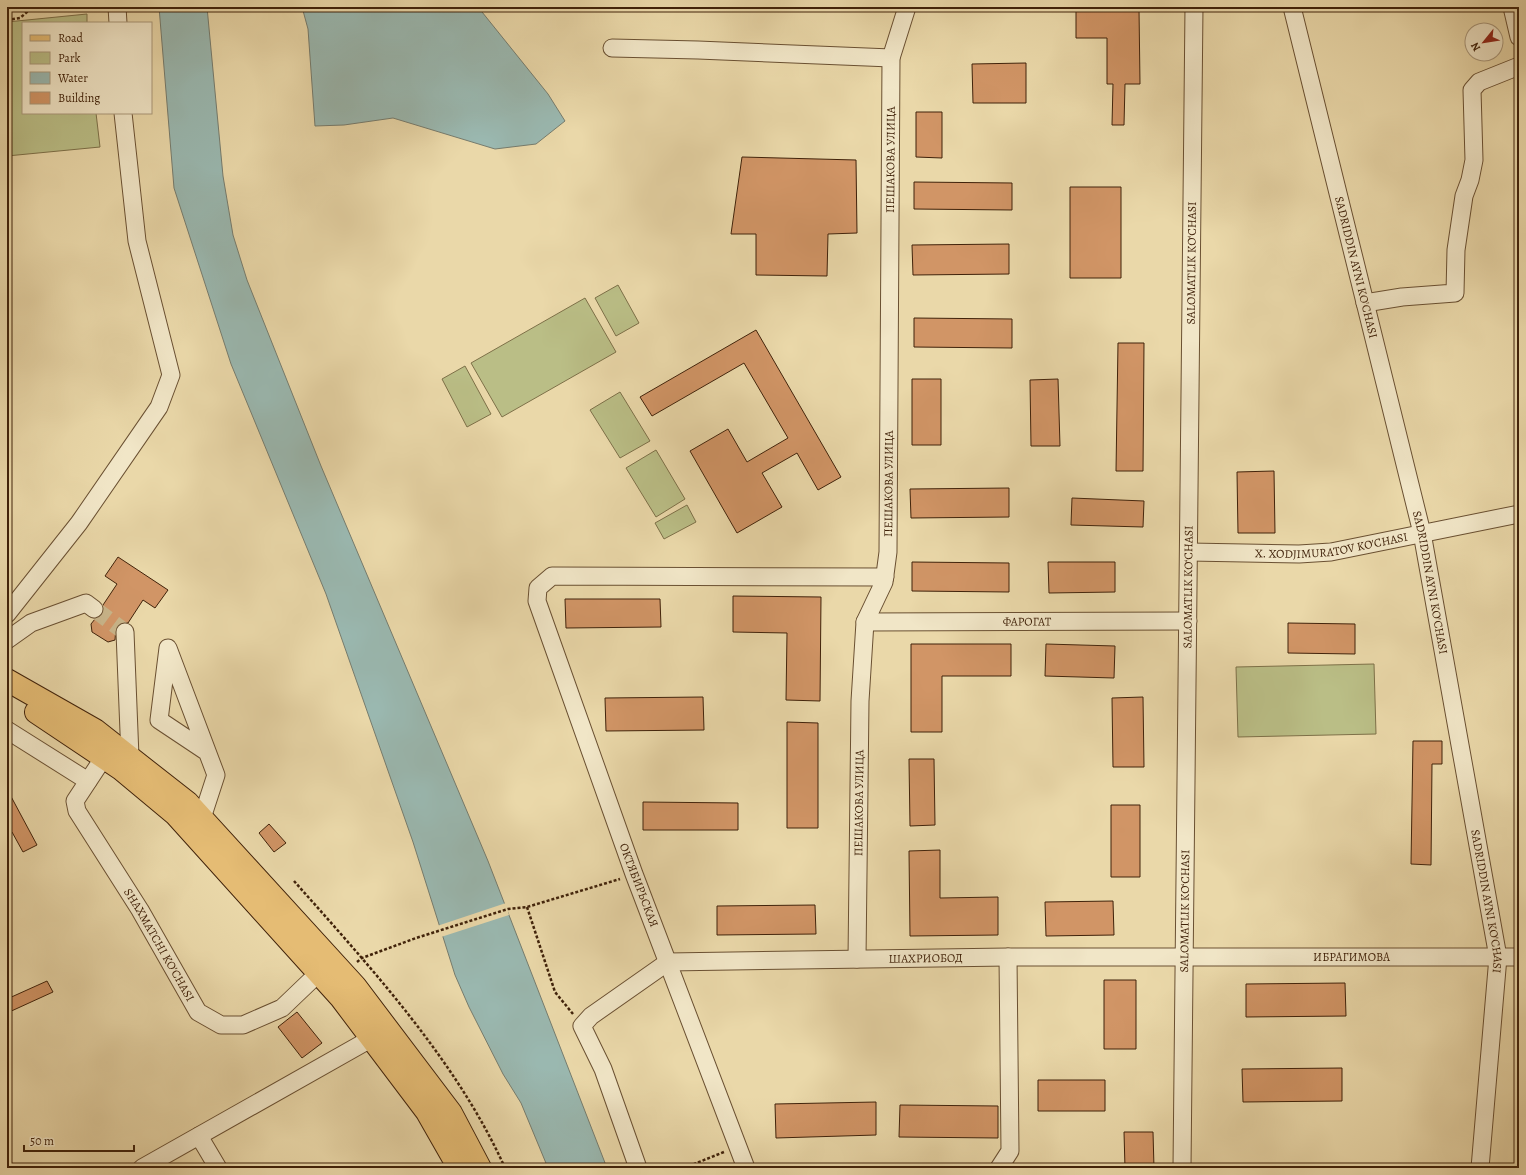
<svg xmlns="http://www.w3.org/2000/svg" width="1526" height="1175" font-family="Alegreya,serif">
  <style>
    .green { fill: #babe86; stroke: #7d7048 }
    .water { fill: #9ab8b0; stroke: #767c6e }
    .pier { fill: #ead8a9 }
    .building { fill: #d19566; stroke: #40220a }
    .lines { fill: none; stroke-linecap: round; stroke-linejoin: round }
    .minor-tunnel { stroke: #c8b489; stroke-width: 17; stroke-dasharray: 17 8; stroke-linecap: butt }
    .minor-casing { stroke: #6a5032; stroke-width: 19 }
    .major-casing { stroke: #40220a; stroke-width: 24 }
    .path { stroke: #40220a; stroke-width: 2.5; stroke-dasharray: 3 2; stroke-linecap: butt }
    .minor { stroke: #f1e6c7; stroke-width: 17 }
    .major { stroke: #e5bc74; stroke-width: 22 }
    .labels { text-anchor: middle; stroke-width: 4; stroke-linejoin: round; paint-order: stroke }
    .street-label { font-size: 12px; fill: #40220a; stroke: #f1e6c7 }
  </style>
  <rect width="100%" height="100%" fill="#ead8a9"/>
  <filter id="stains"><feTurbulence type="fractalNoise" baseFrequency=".005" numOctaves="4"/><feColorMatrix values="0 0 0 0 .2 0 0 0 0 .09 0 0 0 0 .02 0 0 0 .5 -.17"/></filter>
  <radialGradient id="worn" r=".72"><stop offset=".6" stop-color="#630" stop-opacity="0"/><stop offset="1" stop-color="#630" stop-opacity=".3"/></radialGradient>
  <!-- green -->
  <path class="green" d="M87,14V23H23V113H96L100,147L7,156V22Z
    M618,285L639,323L616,336L595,298Z
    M585,298L616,352L502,417L471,363Z
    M465,366L491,414L467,427L442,379Z
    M620,392L650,441L620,458L590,410Z
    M656,450L685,499L656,517L626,468Z
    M687,505L696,522L664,539L655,523Z
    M1374,664L1376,734L1238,737L1236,667Z"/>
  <!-- water -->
  <path class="water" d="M159,7H207L223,176L233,235L247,280L321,466L488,861L607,1168H548L521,1103L503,1074L469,1007L455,975L413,842L326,594L231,364L174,188Z
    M302,7H478L548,94L565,121L536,144L495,149L393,118L344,125L315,126L308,29Z"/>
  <!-- pier -->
  <path class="pier" d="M506,903L509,915L441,937L437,926Z"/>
  <!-- building -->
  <path class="building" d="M1076,9H1139L1140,84H1125L1124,125H1112L1113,84H1107V38H1076Z
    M1026,63V103H973L972,64Z
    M916,112H942V158L916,157Z
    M742,157L856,160L857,233L828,234L827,276L756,275V234H731Z
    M914,182L1012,183V210L914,209Z
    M1070,187H1121V278H1070Z
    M1009,244V274L913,275L912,245Z
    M914,318L1012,319V348L914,347Z
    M756,330L841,477L818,490L797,453L762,473L782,507L737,533L690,451L728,429L747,462L788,438L744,363L652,416L640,397Z
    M1118,343H1144L1143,471H1116Z
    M912,379H941V445H912Z
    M1058,379L1060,446H1031L1030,380Z
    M1274,471L1275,533H1238L1237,472Z
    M1009,488V517L911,518L910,489Z
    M1072,498L1144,501L1143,527L1071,525Z
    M118,557L168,590L155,608L143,600L128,623H120L116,627L115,640L108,642L92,632L91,624L95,619L102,615L103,605L117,584L105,576Z
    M912,562L1009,563V592L912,591Z
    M1048,562H1115V592L1049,593Z
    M733,596L821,597L820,701L786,700L787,633L733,632Z
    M565,599H660L661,627L566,628Z
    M1288,623L1355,624V654L1288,653Z
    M911,644H1011V676H942V732H911Z
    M1046,644L1115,646L1114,678L1045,676Z
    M703,697L704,730L606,731L605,698Z
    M1143,697L1144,767H1113L1112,698Z
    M787,722L818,723V828H787Z
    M1413,741H1442V764H1432L1431,865L1411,864Z
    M909,759H934L935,825L910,826Z
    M7,789L37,845L23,852L12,832L7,834Z
    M643,802L738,803V830H643Z
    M1111,805H1140V877H1111Z
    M269,824L286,843L274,852L259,833Z
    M940,850V898L998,897V935L910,936L909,851Z
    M1113,901L1114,935L1046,936L1045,902Z
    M815,905L816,934L717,935V906Z
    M1104,980H1136V1049H1104Z
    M47,981L53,992L7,1013V999Z
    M1345,983L1346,1016L1246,1017V984Z
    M297,1012L322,1043L302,1058L278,1027Z
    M1342,1068V1101L1243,1102L1242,1069Z
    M1038,1080H1105V1111H1038Z
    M876,1102V1135L776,1138L775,1104Z
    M900,1105L998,1106V1138L899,1137Z
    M1124,1132H1153L1154,1168H1125Z"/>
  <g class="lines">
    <!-- minor-tunnel -->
    <path class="minor-tunnel" d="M94,609L125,632"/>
    <defs>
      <g id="minor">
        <path d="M117,7L118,23"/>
        <path id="s1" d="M1292,7L1422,533L1498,957L1480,1168"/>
        <path d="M1512,7L1519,37"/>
        <path d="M612,48L698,50L891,58"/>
        <path d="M1365,303L1402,297L1455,293L1456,250L1464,196L1470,180L1474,160L1472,90L1479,82L1519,66"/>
        <path id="s2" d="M1189,552L1299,554L1331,552L1519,514"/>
        <path d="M7,614L79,523L159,407L171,375L137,241L123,113"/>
        <path id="s3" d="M865,622L1188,621"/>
        <path d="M7,640L31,623L86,603L94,609"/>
        <path d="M7,730L88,781"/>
        <path id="s4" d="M104,757L75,801L77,811L140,910L198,1012L221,1025H243L282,1008L327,965"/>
        <path d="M124,764L130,757L125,632"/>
        <path d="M202,818L216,775L168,648L159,720L207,752"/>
        <path id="s5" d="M857,959L860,701L865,622L884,582L888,552L891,58L907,7"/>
        <path d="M199,1136L218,1168"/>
        <path d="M142,1168L381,1033"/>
        <path id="s6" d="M638,1168L603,1069L582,1026L591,1016L668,962L1008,957H1519"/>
        <path d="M746,1168L634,874L537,601L538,588L552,576L885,577"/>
        <path d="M999,1168L1010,1151L1008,957"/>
        <path id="s7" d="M1182,1168L1194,7"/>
      </g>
      <path id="major" d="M7,680L95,730L188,803L355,986L451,1113L480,1168
        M36,712L121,769L175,814L341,998L427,1112L459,1168"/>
    </defs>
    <!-- minor casing -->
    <use href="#minor" class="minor-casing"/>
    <!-- major casing -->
    <use href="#major" class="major-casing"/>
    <!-- path -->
    <path class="path" d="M7,20L20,18L33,7
      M294,881C371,968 457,1061 505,1168
      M527,907L555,992L573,1014
      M357,962L362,958L416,938L508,909L527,907L620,879
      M684,1168L724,1152"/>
    <!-- minor -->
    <use href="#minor" class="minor"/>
    <!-- major -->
    <use href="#major" class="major"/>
  </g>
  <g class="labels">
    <!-- street labels -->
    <g class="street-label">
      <text dy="4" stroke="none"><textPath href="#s5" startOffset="804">ПЕШАКОВА УЛИЦА</textPath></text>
      <text dy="4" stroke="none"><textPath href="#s7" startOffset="905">SALOMATLIK KO‘CHASI</textPath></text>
      <text dy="4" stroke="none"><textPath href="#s1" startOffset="268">SADRIDDIN AYNI KO'CHASI</textPath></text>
      <text dy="4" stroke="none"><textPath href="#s5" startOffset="480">ПЕШАКОВА УЛИЦА</textPath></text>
      <text dy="4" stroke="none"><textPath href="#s2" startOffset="143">X. XODJIMURATOV KO'CHASI</textPath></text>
      <text dy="4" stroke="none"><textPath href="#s1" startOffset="592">SADRIDDIN AYNI KO'CHASI</textPath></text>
      <text dy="4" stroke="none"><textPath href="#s7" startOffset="581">SALOMATLIK KO‘CHASI</textPath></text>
      <text dy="4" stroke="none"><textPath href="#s3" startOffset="162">ФАРОГАТ</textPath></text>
      <text dy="4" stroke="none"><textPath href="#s5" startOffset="156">ПЕШАКОВА УЛИЦА</textPath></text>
      <text transform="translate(639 885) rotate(69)" y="4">ОКТЯБИРЬСКАЯ</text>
      <text dy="4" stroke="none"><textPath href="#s1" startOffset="916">SADRIDDIN AYNI KO'CHASI</textPath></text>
      <text dy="4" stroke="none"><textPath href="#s7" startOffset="257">SALOMATLIK KO‘CHASI</textPath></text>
      <text dy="4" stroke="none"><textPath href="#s4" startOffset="220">SHAXMATCHI KO'CHASI</textPath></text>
      <text dy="4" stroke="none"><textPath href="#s6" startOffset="944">ИБРАГИМОВА</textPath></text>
      <text dy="4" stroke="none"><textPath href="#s6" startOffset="518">ШАХРИОБОД</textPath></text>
    </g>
  </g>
  <!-- margin -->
  <rect width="1526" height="1175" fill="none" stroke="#ead8a9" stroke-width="24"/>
  <rect x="8" y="8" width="1510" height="1159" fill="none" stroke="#40220a" stroke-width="2"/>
  <rect x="12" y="12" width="1502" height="1151" fill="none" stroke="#40220a"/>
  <!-- legend -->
  <rect x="22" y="22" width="130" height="92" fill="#f1e6c7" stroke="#aa987b"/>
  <rect x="30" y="35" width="20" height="6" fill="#e5bc74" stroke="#aa987b"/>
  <text x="58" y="42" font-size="12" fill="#40220a">Road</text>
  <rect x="30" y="52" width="20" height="12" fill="#babe86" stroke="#aa987b"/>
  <text x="58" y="62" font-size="12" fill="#40220a">Park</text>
  <rect x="30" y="72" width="20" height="12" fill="#9ab8b0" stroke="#aa987b"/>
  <text x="58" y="82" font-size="12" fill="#40220a">Water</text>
  <rect x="30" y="92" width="20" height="12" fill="#d19566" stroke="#aa987b"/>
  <text x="58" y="102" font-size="12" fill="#40220a">Building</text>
  <!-- north arrow -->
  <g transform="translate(1484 42) rotate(240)"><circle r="19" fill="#f1e6c7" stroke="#aa987b"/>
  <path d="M0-3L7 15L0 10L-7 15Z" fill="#8f2418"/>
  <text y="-6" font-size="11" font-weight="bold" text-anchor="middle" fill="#40220a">N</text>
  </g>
  <!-- scale -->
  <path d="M24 1145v6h110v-6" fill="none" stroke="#40220a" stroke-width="2"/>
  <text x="30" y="1145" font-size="12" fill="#40220a" stroke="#f1e6c7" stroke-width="3" paint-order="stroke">50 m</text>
  <rect width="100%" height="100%" filter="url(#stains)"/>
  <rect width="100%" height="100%" fill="url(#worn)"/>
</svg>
